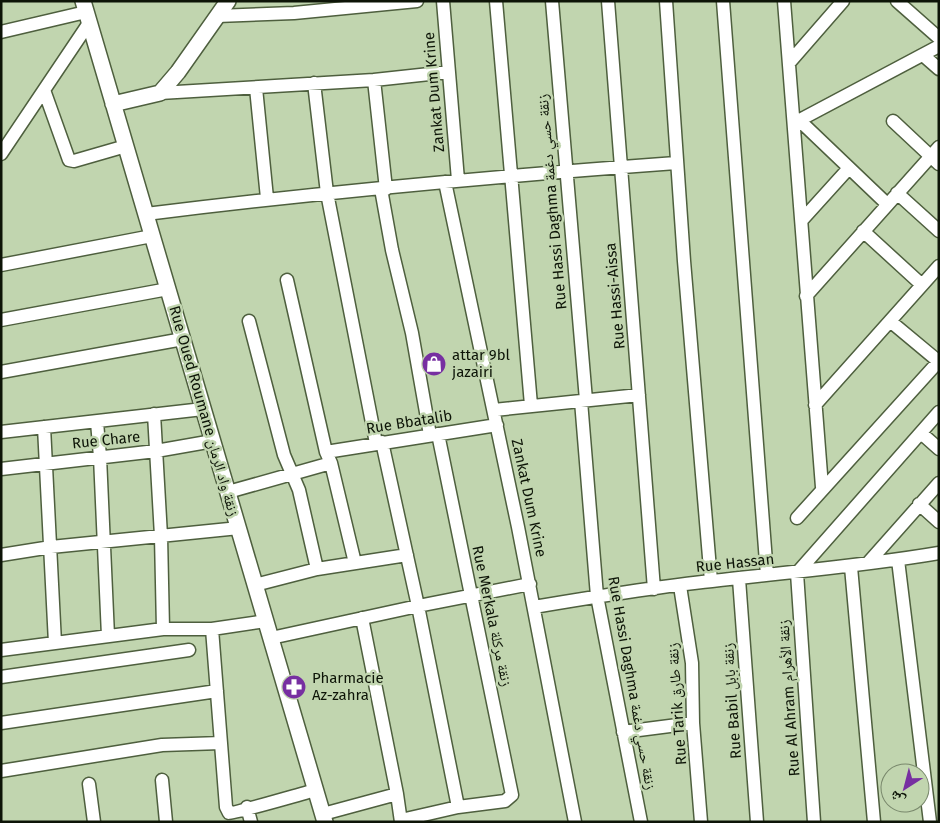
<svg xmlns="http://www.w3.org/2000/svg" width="940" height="823" font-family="'Fira Sans','Noto Naskh Arabic',sans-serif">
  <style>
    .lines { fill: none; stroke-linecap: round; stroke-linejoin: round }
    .minor-casing { stroke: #4e5f3e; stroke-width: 15 }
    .tertiary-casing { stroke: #4e5f3e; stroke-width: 18 }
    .minor { stroke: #fff; stroke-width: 12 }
    .tertiary { stroke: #fff; stroke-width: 15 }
    .labels { text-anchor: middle; stroke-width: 5; stroke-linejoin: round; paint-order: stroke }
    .street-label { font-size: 15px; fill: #0d1407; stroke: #c1d5af }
    .poi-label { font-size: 15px; fill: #0d1407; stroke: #c1d5af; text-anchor: start }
  </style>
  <rect width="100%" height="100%" fill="#c1d5af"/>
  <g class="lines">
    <defs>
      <path id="minor" d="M443,1L458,180
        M496,1L531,405
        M552,1L586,400
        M608,1L654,589
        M666,1L684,261L711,581
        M723,1L767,575
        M784,1L822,487
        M897,1L939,38
        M217,16L294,13L417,1
        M1,32L86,12
        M923,55L939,69
        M789,63L843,1
        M374,80L386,189
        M314,83L327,193L376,443
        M256,88L267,198
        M44,90L69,160L74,161L126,146
        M160,93L374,80L448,72
        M799,120L887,204
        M893,121L939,164
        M794,123L939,46
        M1,154L89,23
        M445,182L518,527L575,822
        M381,189L392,250L412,333L430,435
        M897,193L939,231
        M146,214C322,192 499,176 676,163
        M802,220L849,168
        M863,231L922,285
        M1,265L152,236
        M287,280L326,452L331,463L355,563
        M806,296L939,147
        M1,320L168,289
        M249,321L284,455L299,490L317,569
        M890,321L938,361
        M1,372L183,339
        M581,401L597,596L641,822
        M815,405L939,266
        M494,410L639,395
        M154,414L161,536L163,629
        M97,422L100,457L108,636
        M44,427L55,643
        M1,432L203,409
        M921,433L939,449
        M382,442L418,606L458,807
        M326,452L497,425
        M1,469L156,451L213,441
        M228,492L331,463
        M919,504L939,522
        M797,518L939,361
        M1,555L51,547L239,528
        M898,560L930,822
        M868,563L939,483
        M851,567L874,822
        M739,579L757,822
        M255,585L317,569L407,555
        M680,586L692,663L693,723L701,822
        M534,607C593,597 652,587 712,581C788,572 863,566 939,553
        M362,618L397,794L401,822
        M212,629L226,807L229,813C233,814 304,793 316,790
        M271,638L418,606L530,584
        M1,650L163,629H212L266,621
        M1,677L189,650
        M1,723L217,691
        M623,732L693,723
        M1,771L162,745L221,743
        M162,780L166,822
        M89,784L94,822
        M247,807L251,822
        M323,814L397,794
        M401,820L458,807L505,801L512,795L438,434
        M814,822L797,573L939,412"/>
      <path id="tertiary" d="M83,1L325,822
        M113,104L160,93L178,72L228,1"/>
    </defs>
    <!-- minor casing -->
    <use href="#minor" class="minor-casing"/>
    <!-- tertiary casing -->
    <use href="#tertiary" class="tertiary-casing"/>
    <!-- minor -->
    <use href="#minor" class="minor"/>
    <!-- tertiary -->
    <use href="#tertiary" class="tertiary"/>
  </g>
  <!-- icons -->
  <defs>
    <symbol id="shop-disc" viewBox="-11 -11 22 22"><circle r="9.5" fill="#772fa1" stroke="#c1d5af"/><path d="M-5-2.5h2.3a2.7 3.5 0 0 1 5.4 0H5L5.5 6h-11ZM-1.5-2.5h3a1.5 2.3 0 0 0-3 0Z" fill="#fff"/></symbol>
    <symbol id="pharmacy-disc" viewBox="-11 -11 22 22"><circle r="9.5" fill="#772fa1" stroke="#c1d5af"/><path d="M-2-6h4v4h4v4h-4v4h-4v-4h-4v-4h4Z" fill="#fff"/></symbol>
  </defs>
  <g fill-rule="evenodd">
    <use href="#shop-disc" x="420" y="350" width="28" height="28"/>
    <use href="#pharmacy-disc" x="280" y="673" width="28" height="28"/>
  </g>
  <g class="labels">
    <!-- street labels -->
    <g class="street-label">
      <text transform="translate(434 92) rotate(-95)" y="5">Zankat Dum Krine</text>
      <text transform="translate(552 202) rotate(-95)" y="5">Rue Hassi Daghma زنقة حسي دغمة</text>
      <text transform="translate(615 296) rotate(-95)" y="5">Rue Hassi-Aissa</text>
      <text transform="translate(204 411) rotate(74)" y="5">Rue Oued Roumane زنقة واد الرمان</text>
      <text transform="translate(409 422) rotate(-9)" y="5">Rue Bbatalib</text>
      <text transform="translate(106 440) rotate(-6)" y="5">Rue Chare</text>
      <text transform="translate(529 498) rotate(78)" y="5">Zankat Dum Krine</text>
      <text transform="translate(735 563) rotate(-6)" y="5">Rue Hassan</text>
      <text transform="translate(492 616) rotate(78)" y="5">Rue Merkala زنقة مركلة</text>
      <text transform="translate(632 683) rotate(80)" y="5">Rue Hassi Daghma زنقة حسي دغمة</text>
      <text transform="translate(789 698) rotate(-94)" y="5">Rue Al Ahram زنقة الأهرام</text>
      <text transform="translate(732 701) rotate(-94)" y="5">Rue Babil زنقة بابل</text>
      <text transform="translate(677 704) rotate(-94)" y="5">Rue Tarik زنقة طارق</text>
    </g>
    <!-- poi labels -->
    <g class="poi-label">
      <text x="452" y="360">attar 9bl<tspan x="452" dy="17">jazairi</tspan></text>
      <text x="312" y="683">Pharmacie<tspan x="312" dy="17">Az-zahra</tspan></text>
    </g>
  </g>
  <!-- border -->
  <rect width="940" height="823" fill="none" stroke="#0d1407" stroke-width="5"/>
  <!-- north arrow -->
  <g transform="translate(905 788) rotate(216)"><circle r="24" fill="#c1d5af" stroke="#79886c"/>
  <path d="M0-4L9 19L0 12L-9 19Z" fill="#772fa1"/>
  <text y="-8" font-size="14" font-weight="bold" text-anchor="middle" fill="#0d1407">ش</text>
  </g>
</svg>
